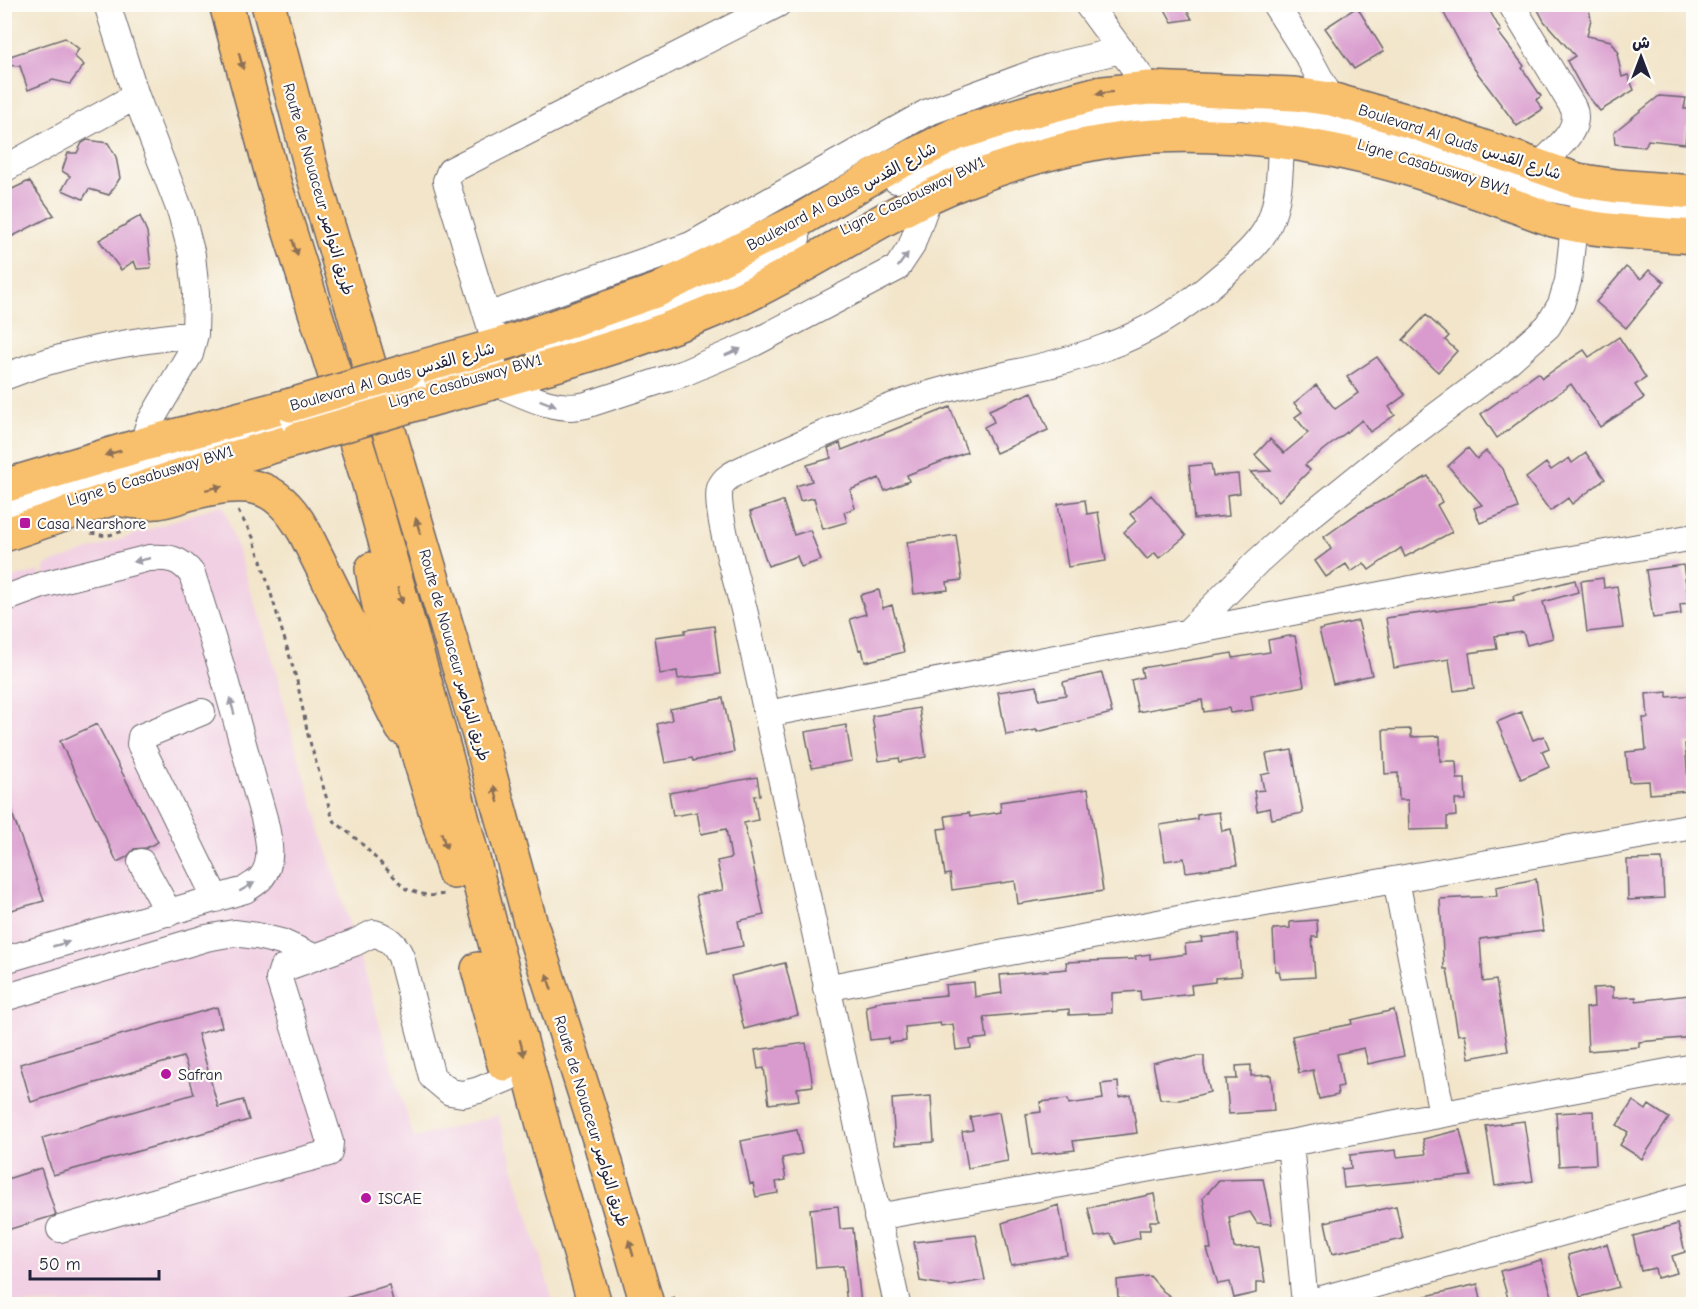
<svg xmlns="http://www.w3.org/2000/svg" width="1698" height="1309" font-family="'Comic Neue','Playpen Sans Arabic',sans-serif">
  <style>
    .built { fill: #f1d0e3 }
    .building { fill: #d99bce }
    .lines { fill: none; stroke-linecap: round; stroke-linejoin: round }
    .minor-casing { stroke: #6b666d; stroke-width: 28 }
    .major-casing { stroke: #6b666d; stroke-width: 36 }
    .highway-casing { stroke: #6b666d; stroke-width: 36 }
    .path { stroke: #6b666d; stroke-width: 3; stroke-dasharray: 4.5 4.5; stroke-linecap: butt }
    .minor { stroke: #fff; stroke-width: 26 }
    .major { stroke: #f8bf6c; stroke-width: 33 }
    .highway { stroke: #f8bf6c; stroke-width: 33 }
    .minor-bridge-casing { stroke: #6b666d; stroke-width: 28; stroke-linecap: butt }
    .major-bridge-casing { stroke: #6b666d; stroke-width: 36; stroke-linecap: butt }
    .minor-bridge { stroke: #fff; stroke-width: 26 }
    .major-bridge { stroke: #f8bf6c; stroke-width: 33 }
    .oneway { fill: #8d7054 }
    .oneway2 { fill: #9c9ca7 }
    .poi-dot { fill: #b5179e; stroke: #fdfcf7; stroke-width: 2 }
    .labels { text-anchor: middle; stroke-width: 4.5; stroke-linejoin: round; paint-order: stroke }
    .street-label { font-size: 16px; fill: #22223b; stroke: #fdfcf7 }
    .poi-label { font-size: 16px; fill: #22223b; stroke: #fdfcf7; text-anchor: start }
  </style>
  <rect width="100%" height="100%" fill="#fdfcf7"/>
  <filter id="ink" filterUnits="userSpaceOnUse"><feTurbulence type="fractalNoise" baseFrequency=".0167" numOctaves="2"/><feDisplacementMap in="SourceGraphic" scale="12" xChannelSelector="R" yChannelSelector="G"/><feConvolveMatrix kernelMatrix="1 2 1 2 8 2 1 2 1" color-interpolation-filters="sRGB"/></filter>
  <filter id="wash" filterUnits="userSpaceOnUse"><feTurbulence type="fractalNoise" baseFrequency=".008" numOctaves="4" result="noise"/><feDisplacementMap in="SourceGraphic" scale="24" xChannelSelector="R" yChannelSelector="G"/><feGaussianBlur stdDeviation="1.35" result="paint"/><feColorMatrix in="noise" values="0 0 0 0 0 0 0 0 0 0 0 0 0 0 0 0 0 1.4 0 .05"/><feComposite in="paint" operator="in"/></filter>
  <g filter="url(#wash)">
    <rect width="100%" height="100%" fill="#f2e5ca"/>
    <!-- built -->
    <path class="built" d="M223,504L272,657L294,741L414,1138L498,1115L554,1304H5V580L39,571L42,583L46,565Z"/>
    <g id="blocks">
      <!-- building -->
      <path class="building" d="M1162,4H1183L1192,19L1172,22Z
        M1439,4H1486L1501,31L1498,32L1524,66L1522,68L1541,96L1536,100L1543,109L1517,126L1473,67Z
        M1535,4H1588L1591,19L1587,36L1611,41L1619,53L1617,54L1622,77L1628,75L1634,90L1600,111L1583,90L1567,61L1575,56L1544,21Z
        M1357,7L1384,51L1354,69L1325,28Z
        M65,38L79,49L74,56L84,65L70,84L53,80L28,90L20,66L4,65V58Z
        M1659,96L1686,98L1684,109H1694V126H1687L1685,144L1648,140L1645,147L1615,144L1614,132Z
        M87,140L108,143L116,157L120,178L109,195L89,189L83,199L62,190L70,176L62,171L68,153H77L82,143Z
        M29,181L54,215L13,236L4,223V193Z
        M140,216L147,232L151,268L137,269L134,261L121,270L99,240Z
        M1626,267L1641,279L1649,270L1664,282L1626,328L1596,302Z
        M1426,315L1449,336L1445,340L1457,351L1438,372L1403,340Z
        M1619,337L1646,378L1635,385L1644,398L1600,427L1571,384L1497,438L1481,414L1538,373L1542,378L1584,350L1589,357Z
        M1377,357L1405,395L1389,407L1395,415L1370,432L1362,420L1305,465L1310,470L1279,501L1250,472L1271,471L1255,455L1270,439L1284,453L1308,433L1295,417L1302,412L1294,403L1316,385L1335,409L1358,393L1347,377Z
        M1032,392L1048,430L996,453L984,427L994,422L989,410Z
        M950,407L967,452L907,475L909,481L885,491L879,478L850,490L855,508L844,512L847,522L823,529L814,498L800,501L796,486L812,481L807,465L831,458L828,448L840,443L842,450Z
        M1468,448L1477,459L1486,451L1503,469L1518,508L1480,523L1474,508L1482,505L1448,466Z
        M1586,453L1605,479L1572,504L1568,498L1550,511L1526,478L1546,463L1551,470L1569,458L1572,463Z
        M1211,464L1213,476L1238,474L1240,493L1227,495L1229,516L1194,519L1189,466Z
        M1428,476L1442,502L1437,505L1452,532L1405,557L1401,548L1369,570L1364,563L1351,572L1346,564L1326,577L1315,561L1331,549L1324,537L1358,513Z
        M1151,495L1186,536L1159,558L1155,553L1147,559L1124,532L1136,521L1130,514Z
        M1085,500L1087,514L1098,512L1106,561L1068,567L1058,504Z
        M783,501L794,535L810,530L821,560L801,567L797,556L768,566L750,512Z
        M956,535L962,580L947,582L948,590L914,594L907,542Z
        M1683,565L1689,603L1680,604L1681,614L1653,618L1646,570Z
        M1603,578L1604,588L1617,586L1623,628L1587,632L1581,581Z
        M1575,580L1578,592L1543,602L1553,638L1527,645L1523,632L1495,636L1497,649L1469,653L1474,688L1454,691L1449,659L1394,668L1386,618L1514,600L1513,596Z
        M879,590L883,608L892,605L904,652L865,662L862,649L859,650L850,619L866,614L860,595Z
        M1358,621L1372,675L1333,684L1319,630Z
        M714,626L720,674L678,679L677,671L660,674L655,637L685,633V630Z
        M1289,636H1295L1304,686L1251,696L1253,710L1230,713L1229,708L1204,712L1202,700L1138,712L1131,680L1143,677L1141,668L1232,653L1233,658L1270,652L1268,640Z
        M1102,673L1112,713L1037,732V730L1006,735L998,692L1037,686L1039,700L1066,695L1063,682Z
        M1667,692V697L1694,695V744H1685L1689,791L1650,794L1649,781L1629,782L1626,752L1646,750L1643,718H1648L1646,694Z
        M723,698L734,752L693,761L692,758L665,763L657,724L672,720L670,709Z
        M919,708L926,757L900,762L899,758L879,761L872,716Z
        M1521,712L1533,740L1544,736L1549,748L1542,751L1549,767L1521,779L1497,722Z
        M97,724L158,842L146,848L134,849L127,857L117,862L60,741Z
        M846,725L852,761L812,768L805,732Z
        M1411,729V737L1440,736V761H1456L1457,779H1465L1466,800H1455L1456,816L1447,817V829L1409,830L1408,800H1399L1398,773L1385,774L1383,730Z
        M1292,750L1303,813L1272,819L1270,808L1257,811L1254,791L1264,790L1261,775L1270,773L1266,754Z
        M757,777L760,795L754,796L758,820L744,823L764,915L738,921L743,946L708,953L696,895L723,890L717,861L731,858L726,829L701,834L697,812L673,816L669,793Z
        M1088,789L1103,891L1018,904L1015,881L952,890L950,874L945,875L938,829L947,828L945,816L969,813L970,817L1001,812L1000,802Z
        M4,797H6L44,901L4,912Z
        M1219,812L1222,831L1231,829L1237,865L1186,872L1184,858L1165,861L1160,825L1197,819V815Z
        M1662,859L1664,898L1628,900L1627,860Z
        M1536,879L1543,931L1480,939L1483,982L1496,980L1508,1051L1469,1058L1465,1034L1458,1035L1447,969H1444L1440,899L1497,896L1496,887Z
        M1317,920L1318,937H1312L1315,977L1281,979L1279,971H1275L1273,929L1290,928V922Z
        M1237,934L1241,976L1215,978V982L1191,985L1192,994L1141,1000L1140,991L1112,993V1013L1069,1015V1009L984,1017L987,1038L970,1040L971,1048L956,1050L953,1024L941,1026L940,1023L905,1027L906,1041L889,1043V1038L870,1040L866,1006L876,1004V1002L946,995L945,985L974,982L975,997L1002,993L1000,975L1067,969L1066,962L1136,959L1135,956L1150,954V959L1186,954L1185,944L1202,942L1201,938Z
        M785,963L798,1015L744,1029L731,976Z
        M1613,987V998L1636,997V1001L1689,995L1694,1037L1639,1042V1047L1588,1051L1586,1008L1594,1007L1593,988Z
        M217,1007L222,1027L198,1034L218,1107L243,1100L249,1120L53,1175L42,1138L194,1094L186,1064L183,1057L31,1102L20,1064Z
        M1394,1010L1404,1056L1368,1064L1364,1048L1337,1054L1343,1086L1337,1087L1338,1095L1319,1099L1313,1070L1299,1073L1292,1036L1352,1024L1351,1020Z
        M806,1043L813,1086L797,1088L799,1100L769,1104L764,1068L758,1069L755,1050Z
        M1197,1056H1204V1066L1210,1092L1180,1100L1160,1099L1153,1063L1172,1058L1185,1059Z
        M1251,1065V1076L1271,1075L1274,1111L1229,1114L1226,1079H1237L1236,1066Z
        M1118,1082L1119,1097L1131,1095L1137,1133L1073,1141L1075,1150L1032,1155L1026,1114L1041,1112L1040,1102L1068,1099L1069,1104L1103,1099L1101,1084Z
        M931,1096L934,1142L895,1145L892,1099Z
        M1633,1101L1646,1110L1649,1105L1669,1118L1642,1159L1620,1145L1628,1132L1617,1125Z
        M1593,1111L1596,1164L1559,1166L1556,1113Z
        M999,1112L1008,1161L968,1168L962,1132L973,1130L970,1117Z
        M1524,1121L1533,1181L1495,1186L1486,1126Z
        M797,1130L802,1154L782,1158L786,1180L776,1182L778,1193L756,1197L753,1183L750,1184L741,1141Z
        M1460,1130L1471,1176L1344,1188L1342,1169L1351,1168L1350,1155L1396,1150L1397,1157L1426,1154L1423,1139Z
        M41,1168L56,1215L4,1231V1180Z
        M1263,1179L1272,1224L1257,1223L1250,1212L1229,1217L1234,1248L1259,1247L1265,1282H1256V1293L1234,1298L1230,1282L1218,1284L1207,1249H1211L1203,1198L1219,1180Z
        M1154,1194L1159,1221H1150V1230H1139L1140,1238L1116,1244L1111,1234L1095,1237L1088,1208Z
        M1059,1205L1067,1255L1011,1265L1002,1223Z
        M838,1206L840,1229L853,1228L861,1305H847L843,1266L816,1268L810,1209Z
        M1396,1206L1403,1239L1332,1254L1325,1222Z
        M1678,1224L1685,1252L1672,1256L1677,1273L1657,1278L1655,1268L1641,1271L1633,1236Z
        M976,1235L985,1280L951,1286L920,1281L914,1242Z
        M1607,1244L1619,1287L1580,1297L1568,1255Z
        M1541,1260L1554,1302L1546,1305H1510L1500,1271Z
        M1150,1276L1163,1291L1182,1305H1133V1302L1118,1297L1117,1280Z
        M1478,1284L1482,1305H1414L1413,1299Z
        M389,1285L394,1305H337L336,1301Z"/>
    </g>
  </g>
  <g filter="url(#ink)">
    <use href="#blocks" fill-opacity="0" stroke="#6b666d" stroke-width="1.5"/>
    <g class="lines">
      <defs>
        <path id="minor" d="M107,4L136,96L181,213L192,255L196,293L195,334L190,354L150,422L147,430L148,443
          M1087,4L1149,88
          M1275,4L1309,58L1331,99
          M1511,4L1573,107C1583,132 1553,150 1538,167
          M4,169L136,96
          M896,180L987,142L1078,118L1174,109L1241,107L1332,121L1403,140L1534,185L1586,196
          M1582,209L1604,213L1694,220
          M487,316L691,245L926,113L1050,67L1121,50
          M492,332L446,181L450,171L778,4
          M539,348L654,312L797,238
          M4,377C66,352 129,341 195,334
          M494,382C523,394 555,413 586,405L684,373L754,343L897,268L911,247L929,197
          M413,388L493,363
          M4,513L294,422
          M4,599L42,585L149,558C168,557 180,558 192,574L221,666L264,818C268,836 275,862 261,878C257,883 250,886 245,890L4,960
          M1186,634L1257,562L1289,533L1400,443L1503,366L1548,326L1561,304L1568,281L1574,225
          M202,712L141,737L140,744L216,899
          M767,714L1462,579L1694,537
          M141,862L169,913
          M1396,880L1442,1114
          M826,988L1199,915L1694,826
          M4,998L206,938L234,933L257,936L281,942L314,957
          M1290,1143L1305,1304
          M877,1217L1290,1143L1694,1067
          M60,1229L257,1172L329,1153L330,1142L279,979L282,969L354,943L374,933C387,937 396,945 401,957L432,1077L450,1092L463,1094L479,1090L508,1078
          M897,1304L745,614C739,588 714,510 720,488C724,476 739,471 749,466C809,441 868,412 930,394C988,376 1049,369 1106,347C1148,332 1185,308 1218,279C1236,264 1257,247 1268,226C1280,201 1280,169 1281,141
          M1304,1304L1694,1196"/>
        <path id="major" d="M406,371L516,340L658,290L800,220L886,169L956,134L1031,111L1095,94L1149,88L1294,94L1331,99L1415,123L1578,180L1616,186L1694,192
          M419,403C524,374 633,347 733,302C812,266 882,214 963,182C1024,158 1089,140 1155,136C1239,132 1325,145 1405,168C1455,183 1504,202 1553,220C1599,232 1646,233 1694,237
          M4,486L148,443L291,405
          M115,499C129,501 143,504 157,502C167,501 178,497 188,494C245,480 274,478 305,533L402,728
          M4,535L220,462L298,439"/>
        <path id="highway" d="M226,4L274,182L367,477L446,756L551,1155L595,1304
          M268,4L312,171L481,742L530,921L600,1142L647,1304
          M372,569C390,672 424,772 454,872
          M478,969L504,1064"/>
      </defs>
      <!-- minor casing -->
      <use href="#minor" class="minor-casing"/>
      <!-- major casing -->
      <use href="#major" class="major-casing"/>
      <!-- highway casing -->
      <use href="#highway" class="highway-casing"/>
      <!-- path -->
      <path class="path" d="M238,511L253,537L263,567L297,681L308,735L333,820L360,842L406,889L429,896L445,894
        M91,533L106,536L137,527
        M671,1299L677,1297L679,1304"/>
      <!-- minor -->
      <use href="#minor" class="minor"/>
      <!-- major -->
      <use href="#major" class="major"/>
      <!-- highway -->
      <use href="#highway" class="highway"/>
      <defs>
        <path id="minor-bridge" d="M294,422L413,388"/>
        <path id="major-bridge" d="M291,405L406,371
          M298,439L419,403"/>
      </defs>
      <!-- minor-bridge casing -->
      <use href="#minor-bridge" class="minor-bridge-casing"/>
      <!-- major-bridge casing -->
      <use href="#major-bridge" class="major-bridge-casing"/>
      <!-- minor-bridge -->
      <use href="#minor-bridge" class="minor-bridge"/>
      <!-- major-bridge -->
      <use href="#major-bridge" class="major-bridge"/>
    </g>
    <!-- one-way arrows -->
    <defs><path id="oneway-solid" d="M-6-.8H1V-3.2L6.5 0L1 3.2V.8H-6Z" transform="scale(1.5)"/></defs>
    <g class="oneway">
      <use href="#oneway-solid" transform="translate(241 61) rotate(75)"/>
      <use href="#oneway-solid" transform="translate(1104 93) rotate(173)"/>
      <use href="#oneway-solid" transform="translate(295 248) rotate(73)"/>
      <use href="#oneway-solid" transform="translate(113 453) rotate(163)"/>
      <use href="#oneway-solid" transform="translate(214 488) rotate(-12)"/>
      <use href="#oneway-solid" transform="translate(418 526) rotate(-106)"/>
      <use href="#oneway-solid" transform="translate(400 596) rotate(74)"/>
      <use href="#oneway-solid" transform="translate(496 794) rotate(-105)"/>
      <use href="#oneway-solid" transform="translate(444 841) rotate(73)"/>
      <use href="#oneway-solid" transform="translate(549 982) rotate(-108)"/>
      <use href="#oneway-solid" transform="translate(522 1048) rotate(75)"/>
      <use href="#oneway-solid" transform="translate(631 1248) rotate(-106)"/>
    </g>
    <g class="oneway2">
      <use href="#oneway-solid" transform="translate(903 260) rotate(-54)"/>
      <use href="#oneway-solid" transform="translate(733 352) rotate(-23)"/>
      <use href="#oneway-solid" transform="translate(548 403) rotate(20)"/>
      <use href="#oneway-solid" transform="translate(142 560) rotate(167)"/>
      <use href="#oneway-solid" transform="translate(232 706) rotate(-106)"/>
      <use href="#oneway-solid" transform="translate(247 887) rotate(-30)"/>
      <use href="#oneway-solid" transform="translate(61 944) rotate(-16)"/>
    </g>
  </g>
  <!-- markers -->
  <g class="poi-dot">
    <rect x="19" y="517" width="12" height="12" rx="3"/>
    <circle cx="166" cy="1074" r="6"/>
    <circle cx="366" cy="1198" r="6"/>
  </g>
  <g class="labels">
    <!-- street labels -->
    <g class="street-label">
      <text transform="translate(1460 141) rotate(18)" y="6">Boulevard Al Quds شارع القدس</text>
      <text transform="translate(1434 166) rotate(17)" y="6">Ligne Casabusway BW1</text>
      <text transform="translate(319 189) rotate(74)" y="6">Route de Nouaceur طريق النواصر</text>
      <text transform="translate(912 195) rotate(-26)" y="6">Ligne Casabusway BW1</text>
      <text transform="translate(841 196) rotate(-28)" y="6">Boulevard Al Quds شارع القدس</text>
      <text transform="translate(392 376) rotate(-16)" y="6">Boulevard Al Quds شارع القدس</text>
      <text transform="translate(465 380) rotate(-16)" y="6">Ligne Casabusway BW1</text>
      <text transform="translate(150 475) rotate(-17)" y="6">Ligne 5 Casabusway BW1</text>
      <text transform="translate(455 655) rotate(74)" y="6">Route de Nouaceur طريق النواصر</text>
      <text transform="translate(592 1121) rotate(73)" y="6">Route de Nouaceur طريق النواصر</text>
    </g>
    <!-- poi labels -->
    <g class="poi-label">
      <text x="37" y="529">Casa Nearshore</text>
      <text x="178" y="1080">Safran</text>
      <text x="378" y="1204">ISCAE</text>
    </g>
  </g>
  <!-- margin -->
  <rect width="1698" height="1309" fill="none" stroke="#fdfcf7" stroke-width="24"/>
  <!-- north arrow -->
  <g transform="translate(1641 57)" stroke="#fdfcf7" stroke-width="4.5" paint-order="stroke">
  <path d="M0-4.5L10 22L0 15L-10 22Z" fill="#22223b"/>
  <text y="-9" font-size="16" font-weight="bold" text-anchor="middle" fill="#22223b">ش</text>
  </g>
  <!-- scale -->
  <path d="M30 1270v9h129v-9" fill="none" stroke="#22223b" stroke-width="3"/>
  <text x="39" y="1270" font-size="18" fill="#22223b" stroke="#fdfcf7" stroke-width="4.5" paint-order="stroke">50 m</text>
</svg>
